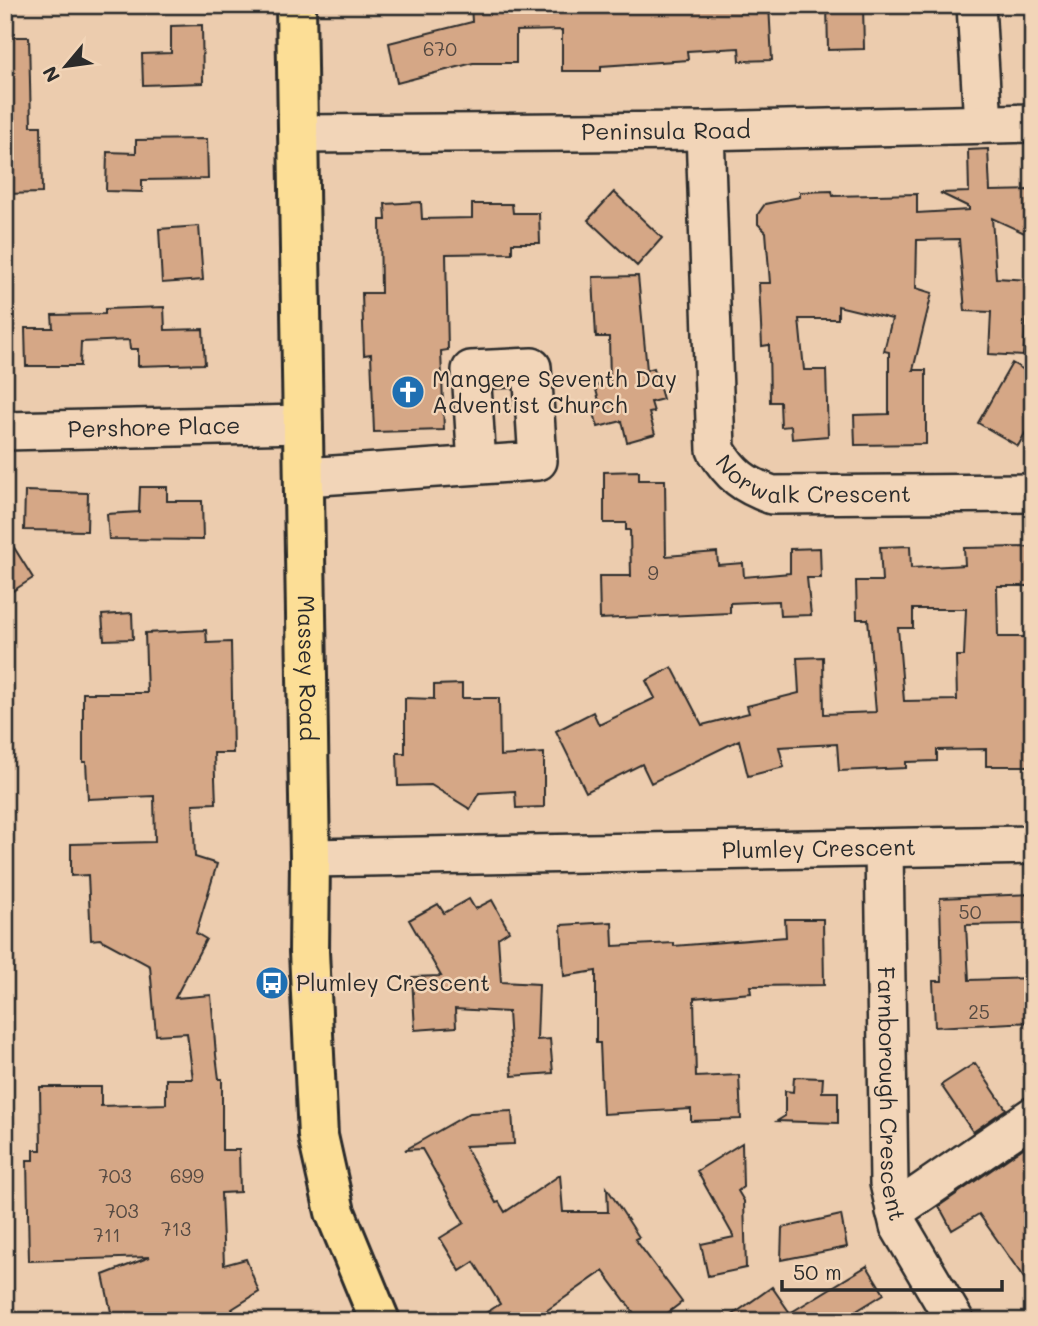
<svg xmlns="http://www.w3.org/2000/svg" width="1038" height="1326" font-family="Mali,sans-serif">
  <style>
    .building { fill: #d5a786; stroke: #2b2b2b; stroke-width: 2; fill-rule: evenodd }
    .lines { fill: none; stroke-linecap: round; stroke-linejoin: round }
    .minor-casing { stroke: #2b2b2b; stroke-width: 42 }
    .major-casing { stroke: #2b2b2b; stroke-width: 44 }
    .minor { stroke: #f2d5b8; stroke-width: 37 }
    .major { stroke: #fcde96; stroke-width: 38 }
    .labels { text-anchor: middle; stroke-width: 5; stroke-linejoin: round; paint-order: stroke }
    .number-label { font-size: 19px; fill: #564a42 }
    .street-label { font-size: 23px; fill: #2b2b2b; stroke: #f2d5b8 }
    .poi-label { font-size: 23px; fill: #2b2b2b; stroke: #f2d5b8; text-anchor: start }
  </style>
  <rect width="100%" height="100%" fill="#ecccae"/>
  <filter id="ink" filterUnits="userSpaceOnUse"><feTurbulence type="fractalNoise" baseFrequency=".0143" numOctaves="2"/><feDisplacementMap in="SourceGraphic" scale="14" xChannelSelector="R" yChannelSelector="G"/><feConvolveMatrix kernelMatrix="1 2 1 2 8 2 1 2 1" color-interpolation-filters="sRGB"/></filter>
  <g filter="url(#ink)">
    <!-- building -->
    <path class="building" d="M471,5H769L772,60L740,61L739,48L687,51L688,60L601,66V71H562V30L516,31V63H473L397,83L389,43L472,22Z
      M827,5H863L864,49L828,50Z
      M202,25L203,83L143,85L142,54L171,53V26Z
      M5,37H29L31,126H41L42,193L5,194Z
      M207,139L208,179L142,180V192L106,191L107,152L136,153V140Z
      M988,149L990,191L1033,190V237L992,218L996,278L1030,280L1023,356L989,354L991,312L965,311L959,239L917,240L916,288L932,293L913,370H926V444L855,445L854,415L889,414V352L884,351L892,319L838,306V319H799L804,370H826L828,436L792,439L791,426L781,427L780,402H770L769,345L762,346L759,283H770L766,232L758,224V214L765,204L800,197V192L832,191L833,196L917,194V213L969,210V207L940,193L969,192L968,150Z
      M614,192L662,238L637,266L588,220Z
      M421,202L422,219L472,218V204H512L513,213H539L540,243H512V253L446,254L448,350L441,351L444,430L374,432L371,354L364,355L362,293H381L380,220H386L385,204Z
      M199,226L203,280L162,283L159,229Z
      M638,276L647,370L654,368L663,399L651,402L654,412L649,413L655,434L627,442L622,421L598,427L591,403L599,401L595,386L610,381L609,337H596L593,277Z
      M164,307L165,330L203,329L205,364L138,366V349H130L129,340L81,342L80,366H26L25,328H53L52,315L105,314V309Z
      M1012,363L1033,375V419L1018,446L978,423Z
      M639,471V480H665L666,556L717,552L718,565L743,563L744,577L790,573V549L820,548L821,578H807L811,615L780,616L779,601L730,603V613L600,619L599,576H631L630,530H626V523H604V472Z
      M140,487H167V501H202L203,540L109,539L107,514L139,512Z
      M25,491L88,493L87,531L24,530Z
      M5,533L33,578L5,596Z
      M910,546L911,568L965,565L964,548L1033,547V586H997L998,637H1033V766H986V749L937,750V761L906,762V768L839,771L837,744L779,747L784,767L748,776L739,740L651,783L642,764L586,792L556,731L593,712L599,725L655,698L646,681L672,667L702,725L749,713L747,706L799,693L797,658L823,657L824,714L876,712L868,619H857L856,581H882L880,547ZM913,609H966L964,656H956L957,700L904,701L898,628H913Z
      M132,613L133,639L104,640L102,615Z
      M206,630L207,643L231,642L233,753H214L216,803L193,804L195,857L217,864L196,933L206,939L175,998L211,995L216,1055L219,1079H222V1150H239L240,1192L221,1193L224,1265L246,1259L259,1292L232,1309L240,1321H113L103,1275L150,1257L29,1261L27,1160H34V1150H41L40,1087H101V1106L166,1104V1079H193L187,1033L156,1035L150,966L100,939L91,940L88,875L71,876V844L155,842L154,796L88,799L86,762H83V693H147L145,633Z
      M462,684V698H499L500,756L544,753V807L516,808L515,791L479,793L470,809L431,785L398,786L397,753H405V698L434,699V685Z
      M1033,894V924L966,925L969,980L1033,978V1022L935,1027L933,981H942L940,898Z
      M469,899L475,909L492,900L509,931L498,938L501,982L539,984L537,1040L550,1039L553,1073L512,1076L508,1012L455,1009L456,1027L415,1030L412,977L441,976L409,920L438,904L444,913Z
      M785,919H823L824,985L750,986L751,993L694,998L696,1077L739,1075L741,1119L691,1121V1109L603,1114L600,1043H596V971L564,976L561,925L612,922L613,946L674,943V946L786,937Z
      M975,1063L1006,1109L973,1132L941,1085Z
      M794,1077L823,1078L822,1092H838V1123L777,1121L785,1116V1091L793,1092Z
      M512,1111L514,1144L465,1146L496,1203L499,1202L505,1212L560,1175L563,1212H608L607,1188L639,1237L635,1239L682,1302L657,1321H640L603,1271L546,1311L552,1321H473L500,1304L474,1262L460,1271L440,1238L464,1223L422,1149L405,1150L470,1113Z
      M742,1143L743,1187L738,1191L744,1201L746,1268L708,1276L701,1244L734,1237L697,1171Z
      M1029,1144L1033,1150V1291L979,1214L952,1230L939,1206Z
      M841,1215L847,1247L781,1260L782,1228Z
      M867,1266L884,1294L840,1321H724L772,1287L790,1313Z"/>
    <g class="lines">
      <defs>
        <g id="minor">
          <path d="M976,5L983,124"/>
          <path id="s1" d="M705,131L716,450C731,475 744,485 772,495L1033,493"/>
          <path id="s2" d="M298,134L705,131L1033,123"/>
          <path id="s3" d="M5,431L303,424"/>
          <path d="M305,477L538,461L532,367L471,370L477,465"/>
          <path id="s4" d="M884,849L889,1183L899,1226L955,1321"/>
          <path id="s5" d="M310,858L1033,845"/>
          <path d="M895,1211L1033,1116"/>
        </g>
        <g id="major">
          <path id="s6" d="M296,5L310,858L309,952L318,1136L335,1212L380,1321"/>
        </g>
      </defs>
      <!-- minor casing -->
      <use href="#minor" class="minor-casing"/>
      <!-- major casing -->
      <use href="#major" class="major-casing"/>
      <!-- minor -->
      <use href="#minor" class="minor"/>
      <!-- major -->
      <use href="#major" class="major"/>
    </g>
  </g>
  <!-- icons -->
  <defs>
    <symbol id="church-disc" viewBox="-11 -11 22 22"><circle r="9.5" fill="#1f6fb2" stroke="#f2d5b8"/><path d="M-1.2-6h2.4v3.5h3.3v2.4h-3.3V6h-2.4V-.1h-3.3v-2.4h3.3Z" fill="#fff"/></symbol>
    <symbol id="bus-disc" viewBox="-11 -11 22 22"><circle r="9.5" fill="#1f6fb2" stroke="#f2d5b8"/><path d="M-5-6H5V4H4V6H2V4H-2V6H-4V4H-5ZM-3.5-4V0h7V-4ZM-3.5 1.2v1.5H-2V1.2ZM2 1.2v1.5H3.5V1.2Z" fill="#fff"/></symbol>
  </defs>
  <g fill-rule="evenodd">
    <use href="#church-disc" x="389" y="373" width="38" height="38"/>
    <use href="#bus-disc" x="253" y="964" width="38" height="38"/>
  </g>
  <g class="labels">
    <!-- number labels -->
    <g class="number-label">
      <text x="440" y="56">670</text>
      <text x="653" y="580">9</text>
      <text x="970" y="919">50</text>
      <text x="979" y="1019">25</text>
      <text x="115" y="1183">703</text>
      <text x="187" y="1183">699</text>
      <text x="122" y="1218">703</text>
      <text x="176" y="1236">713</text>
      <text x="107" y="1242">711</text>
    </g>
    <!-- street labels -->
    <g class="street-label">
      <text dy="8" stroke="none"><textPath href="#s2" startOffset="368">Peninsula Road</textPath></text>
      <text dy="8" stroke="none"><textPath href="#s3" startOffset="149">Pershore Place</textPath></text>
      <text dy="8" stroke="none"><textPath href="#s1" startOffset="430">Norwalk Crescent</textPath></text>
      <text dy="8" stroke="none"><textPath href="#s6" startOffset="663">Massey Road</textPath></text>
      <text dy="8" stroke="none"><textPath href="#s5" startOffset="509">Plumley Crescent</textPath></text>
      <text dy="8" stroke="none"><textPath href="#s4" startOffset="245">Farnborough Crescent</textPath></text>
    </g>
    <!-- poi labels -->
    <g class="poi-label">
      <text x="432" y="387">Mangere Seventh Day<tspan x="432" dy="26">Adventist Church</tspan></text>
      <text x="296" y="991">Plumley Crescent</text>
    </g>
  </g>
  <!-- margin -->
  <rect width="1038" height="1326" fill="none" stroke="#f2d5b8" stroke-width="28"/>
  <rect x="14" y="14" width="1010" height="1298" fill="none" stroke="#2b2b2b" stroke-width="2.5" filter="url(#ink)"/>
  <!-- north arrow -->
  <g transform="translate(66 66) rotate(241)" stroke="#f2d5b8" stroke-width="5" paint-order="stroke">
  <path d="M0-5L12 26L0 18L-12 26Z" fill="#2b2b2b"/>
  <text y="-10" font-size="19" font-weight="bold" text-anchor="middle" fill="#2b2b2b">N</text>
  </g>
  <!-- scale -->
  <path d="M782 1280v10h220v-10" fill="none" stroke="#2b2b2b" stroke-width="3.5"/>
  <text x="793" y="1280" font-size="21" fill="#2b2b2b" stroke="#f2d5b8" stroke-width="5" paint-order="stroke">50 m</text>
</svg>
